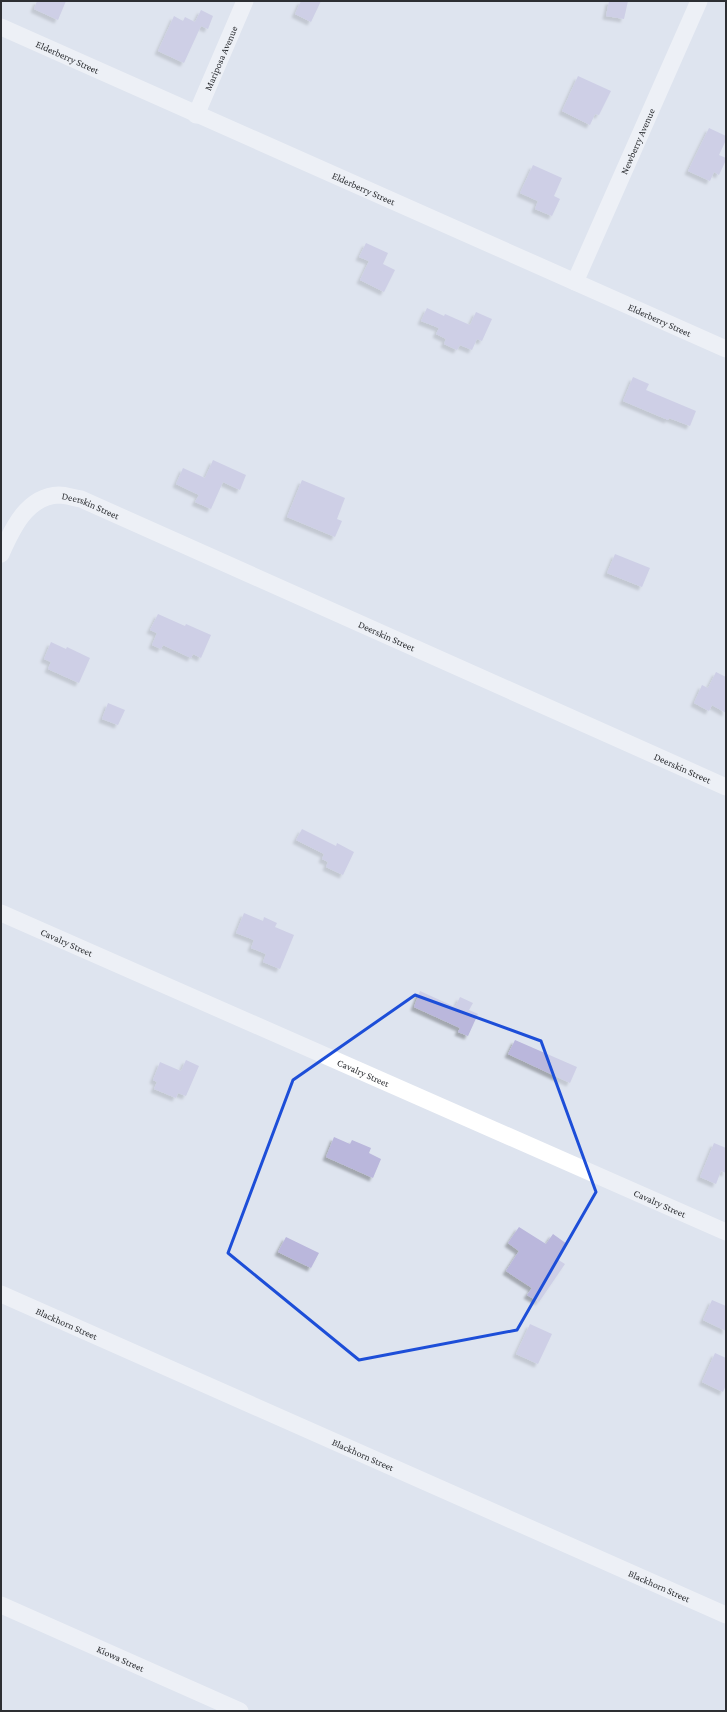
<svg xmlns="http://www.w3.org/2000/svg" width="727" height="1712" font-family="'Crimson Pro',serif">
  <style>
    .building { fill: #bab7dc; filter: url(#shadow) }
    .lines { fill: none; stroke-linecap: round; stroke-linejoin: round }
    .minor { stroke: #fff; stroke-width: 17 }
    .marked { fill: none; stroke: #1d4ed8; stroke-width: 3; stroke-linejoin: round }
    .labels { text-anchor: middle; stroke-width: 4; stroke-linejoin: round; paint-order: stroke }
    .street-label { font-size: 10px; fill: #2d2f33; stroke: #fff }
  </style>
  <defs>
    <filter id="shadow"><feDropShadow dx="-3.5" dy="3.5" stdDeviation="1" flood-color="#0004"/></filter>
  </defs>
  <rect width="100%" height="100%" fill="#dee4ef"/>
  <!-- building -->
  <path class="building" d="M37,1H66L58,20L34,9Z
    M301,1H321L311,22L295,14Z
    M609,1H628L624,19L606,16Z
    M201,10L213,16L208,29L201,26L184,63L158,51L174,16L183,21L185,17L195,22Z
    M578,76L611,91L599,115L595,114L590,125L562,111Z
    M709,128L726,136V140L719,155L726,158V160L719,175L714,172L710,181L688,171Z
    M533,165L562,178L554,196L560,199L552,216L535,209L538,201L520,193Z
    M366,243L388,253L383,264L395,270L384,292L360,280L369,261L359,257Z
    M427,308L444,316L445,314L470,325L476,312L492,319L482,341L477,339L472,350L460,345L457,350L444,344L446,339L436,334L439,328L421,321Z
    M633,377L649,384L646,390L696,411L690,426L669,418L668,420L623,401Z
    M213,460L246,475L240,490L223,482L211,509L195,502L199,495L176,484L183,468L205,478Z
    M302,480L345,498L337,519L342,521L335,537L287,517Z
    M615,554L650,568L642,587L607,573Z
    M158,614L185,626L186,624L211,635L201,658L193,654L191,658L163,645L161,649L152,645L157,633L150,630Z
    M51,642L66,649L67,647L90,658L79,683L48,669L51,662L44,659Z
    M716,672L726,677V713L712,705L709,711L694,703L702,685L708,688Z
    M108,703L125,710L118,725L102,719Z
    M302,829L336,846L337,843L354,852L343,875L326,867L328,862L322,859L324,854L296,840Z
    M244,913L263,921L264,917L277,923L275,927L294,935L280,969L263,962L266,954L251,948L254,940L236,933Z
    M420,991L455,1007L460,997L473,1003L469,1010L478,1014L468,1036L458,1032L460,1028L414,1007Z
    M515,1040L577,1067L570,1083L508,1054Z
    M186,1060L199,1066L186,1096L178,1093L176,1098L154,1089L157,1082L153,1080L160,1062L181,1071Z
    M334,1137L350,1144L352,1140L371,1148L369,1153L381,1159L373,1178L326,1157Z
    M714,1143L726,1148V1173L721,1171L716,1184L700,1177Z
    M519,1227L546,1244L553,1234L567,1244L557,1259L565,1264L539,1302L527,1295L532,1288L506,1271L519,1251L508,1243Z
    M286,1237L319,1253L311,1268L278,1252Z
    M712,1300L726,1306V1331L703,1320Z
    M530,1324L552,1334L538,1364L516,1354Z
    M715,1353L726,1358V1385L723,1392L702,1382Z"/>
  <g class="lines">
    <!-- minor -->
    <g class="minor">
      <path id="s1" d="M1,27L726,349"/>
      <path id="s2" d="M196,115L245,1"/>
      <path id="s3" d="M575,282L699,1"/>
      <path id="s4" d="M1,554C12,529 27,496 59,495C66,495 74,498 81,499L726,787"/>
      <path id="s5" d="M1,913L726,1232"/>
      <path id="s6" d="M1,1294L726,1615"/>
      <path id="s7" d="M1,1605L240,1711"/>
    </g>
  </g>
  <!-- marked area -->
  <path d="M0 0H727V1712H0ZM415,995L541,1041L596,1192L517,1330L359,1360L228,1253L293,1080Z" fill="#dee4ef" fill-opacity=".55" fill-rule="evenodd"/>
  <path class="marked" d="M415,995L541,1041L596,1192L517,1330L359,1360L228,1253L293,1080Z"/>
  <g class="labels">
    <!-- street labels -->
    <g class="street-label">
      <text dy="4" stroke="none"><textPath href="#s1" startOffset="73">Elderberry Street</textPath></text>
      <text dy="4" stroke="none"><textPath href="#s2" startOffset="62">Mariposa Avenue</textPath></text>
      <text dy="4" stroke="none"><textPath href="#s3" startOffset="154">Newberry Avenue</textPath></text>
      <text dy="4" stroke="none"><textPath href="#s1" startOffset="397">Elderberry Street</textPath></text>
      <text dy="4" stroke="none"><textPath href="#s1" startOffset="721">Elderberry Street</textPath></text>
      <text dy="4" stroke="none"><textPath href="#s4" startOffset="121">Deerskin Street</textPath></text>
      <text dy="4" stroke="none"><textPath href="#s4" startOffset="445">Deerskin Street</textPath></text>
      <text dy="4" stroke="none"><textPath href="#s4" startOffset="769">Deerskin Street</textPath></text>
      <text dy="4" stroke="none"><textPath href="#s5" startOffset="72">Cavalry Street</textPath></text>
      <text dy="4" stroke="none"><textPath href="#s5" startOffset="396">Cavalry Street</textPath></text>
      <text dy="4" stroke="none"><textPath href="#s5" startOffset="720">Cavalry Street</textPath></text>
      <text dy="4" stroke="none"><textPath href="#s6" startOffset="72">Blackhorn Street</textPath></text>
      <text dy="4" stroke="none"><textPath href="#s6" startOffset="396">Blackhorn Street</textPath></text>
      <text dy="4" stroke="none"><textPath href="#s6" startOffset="720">Blackhorn Street</textPath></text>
      <text dy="4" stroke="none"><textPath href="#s7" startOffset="131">Kiowa Street</textPath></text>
    </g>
  </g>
  <!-- border -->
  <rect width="727" height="1712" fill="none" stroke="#2d2f33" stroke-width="4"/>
</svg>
